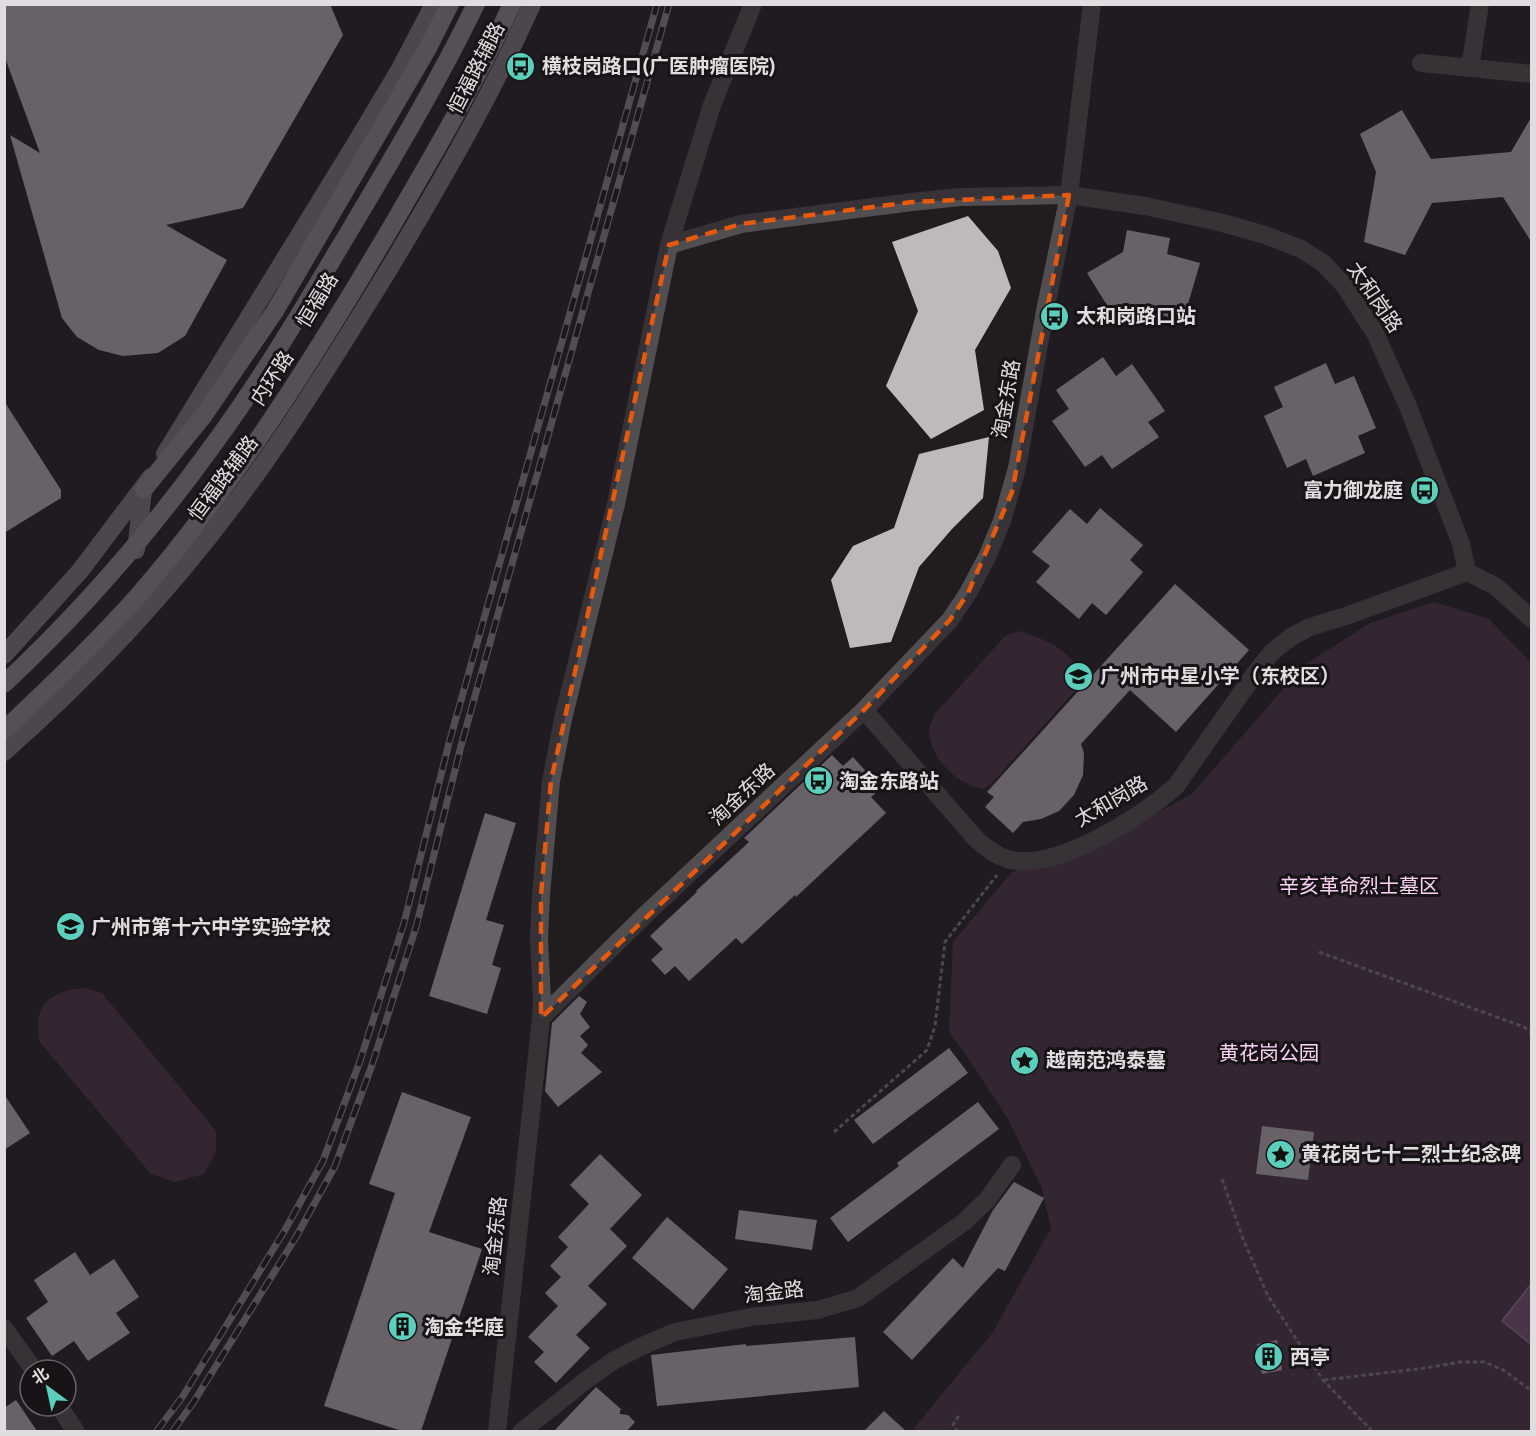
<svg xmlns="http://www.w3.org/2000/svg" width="1536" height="1436" font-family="Ubuntu,'Noto Sans SC',sans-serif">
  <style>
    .green { fill: #493146 }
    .water { fill: #7d5478; stroke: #9b7d97; stroke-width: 1.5 }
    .building { fill: #bfb9be }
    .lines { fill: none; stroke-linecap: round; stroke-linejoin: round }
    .path { stroke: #817d81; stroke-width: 3; stroke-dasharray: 4.5 3; stroke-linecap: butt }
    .minor { stroke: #504e50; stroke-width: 18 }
    .major { stroke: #827d82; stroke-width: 18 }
    .highway { stroke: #969095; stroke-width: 18 }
    .rail-casing { stroke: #8f8b8f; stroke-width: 7 }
    .rail { stroke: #181317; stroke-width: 4.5; stroke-dasharray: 14; stroke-linecap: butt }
    .highway-bridge { stroke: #969095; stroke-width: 18 }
    .marked { fill: none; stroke: #e8590c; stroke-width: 4.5; stroke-dasharray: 12 8; stroke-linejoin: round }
    .labels { text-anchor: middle; stroke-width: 6; stroke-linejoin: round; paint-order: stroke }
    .poi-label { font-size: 20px; font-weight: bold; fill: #e0dde0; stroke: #181317; text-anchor: start }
    .street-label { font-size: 20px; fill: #e0dde0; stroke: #181317 }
    .park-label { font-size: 20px; fill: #fad2f4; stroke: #181317 }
  </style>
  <rect width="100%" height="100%" fill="#211c20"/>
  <!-- green -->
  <path class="green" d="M1434,602L1489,619L1531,663V1431L911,1432L993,1332L1051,1228L1041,1186L1008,1119L964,1052L949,1033L953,942L1012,872L1092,848L1192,794L1303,666L1370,623Z
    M1019,631C1045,639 1080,652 1081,684L992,783L983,789C958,785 930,759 929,731C929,726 933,719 935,714L1005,636Z
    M85,988L102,993L216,1131V1152L204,1174L175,1182L151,1174L39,1041C39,1034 37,1024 39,1017C43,995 66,989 85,988Z"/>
  <!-- water -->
  <path class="water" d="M1531,1284V1344L1502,1321Z"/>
  <!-- building -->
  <path class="building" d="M4,4H330L343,35L243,208L166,225L227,260L185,336L158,353L123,356L99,350L77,337L62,318L10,135L40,153L4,55Z
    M1402,110L1431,159L1511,152L1532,116V243L1503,197L1432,203L1405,255L1364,242L1376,172L1360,134Z
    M968,216L998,251L1011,288L975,350L984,410L931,439L886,386L918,311L892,242Z
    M1127,230L1170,238L1167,254L1200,263L1183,321L1141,309L1118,323L1087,273L1123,252Z
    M1103,357L1116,376L1132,364L1165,411L1148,422L1159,437L1112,469L1102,455L1085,467L1052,421L1069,409L1056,390Z
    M1326,363L1335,384L1354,376L1376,428L1358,436L1365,453L1313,476L1306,459L1287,468L1264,416L1283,407L1274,387Z
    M4,401L61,490V498L4,533Z
    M989,437L983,498L952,529L919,567L891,642L850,648L831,580L853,546L894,528L919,454Z
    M1100,508L1143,545L1130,560L1143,572L1106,615L1092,603L1079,619L1036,582L1050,566L1032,552L1070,509L1087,524Z
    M1175,584L1249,650L1176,732L1130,690L1081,744L1084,753L1083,775L1074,795L1059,811L1041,819L1023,822L1013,833L985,807L994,797L987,792Z
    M832,755L843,766L853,757L881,788L871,797L886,813L796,897L795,895L742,944L736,938L689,981L675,966L665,975L651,960L663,949L650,936L697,892L696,891L749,842L744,838Z
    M485,813L516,823L486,920L504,925L492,965L501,968L487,1014L429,996Z
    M579,996L587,1002L580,1014L590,1027L580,1036L588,1045L581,1053L602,1072L558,1107L545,1091L552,1023Z
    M949,1048L968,1073L873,1144L854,1120Z
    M402,1092L471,1117L429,1232L482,1249L421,1431H402L324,1406L395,1193L369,1184Z
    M4,1094L30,1133L4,1150Z
    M978,1102L999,1129L848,1242L830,1218L899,1166L897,1163Z
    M1262,1126L1314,1132L1308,1180L1256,1174Z
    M600,1154L642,1195L610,1229L627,1246L588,1286L607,1304L576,1335L590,1348L556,1383L534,1362L544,1352L528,1337L558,1306L545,1293L561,1277L550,1266L568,1247L558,1237L589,1204L570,1185Z
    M1014,1182L1044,1198L1005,1271L998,1268L912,1360L883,1332L953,1258L963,1268L993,1210Z
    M739,1210L817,1220L812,1250L735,1239Z
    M667,1217L728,1269L693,1310L632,1258Z
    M75,1252L90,1275L114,1259L139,1297L116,1313L130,1333L88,1361L74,1341L52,1356L26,1318L48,1302L34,1280Z
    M855,1337L859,1387L657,1406L651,1355L746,1344V1346Z
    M1277,1340L1282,1370L1262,1374L1257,1344Z
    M596,1387L622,1410H620V1414L628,1415L635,1422L627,1431H554Z
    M16,1400L37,1431H4V1408Z
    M884,1411L906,1431H864Z"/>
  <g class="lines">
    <!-- path -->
    <path class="path" d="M1319,952L1524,1027L1532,1033
      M834,1132L927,1050L935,1026L945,942L997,875
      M1222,1179L1243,1239L1268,1296L1323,1380L1373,1432
      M1324,1380L1426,1368L1460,1362H1484L1503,1370L1532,1391
      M958,1432L953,1425L959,1415"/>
    <!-- minor -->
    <path class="minor" d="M1421,63L1532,74
      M1470,68L1480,4
      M669,245L712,105L753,4
      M864,710L976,839C986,848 995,855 1007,859C1054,873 1143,816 1176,786L1256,672L1272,652L1291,637L1310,627L1346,616L1467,572
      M541,1018L646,914L864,710L950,620L968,593L987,557L1002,521L1017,468L1045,311L1069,195L1092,4
      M4,1328L34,1370
      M59,1406L76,1432
      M497,1432L541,1018L542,1001L539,939L541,895L551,781L563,719L616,504L669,245L741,224L912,202L960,197L1069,195L1145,206L1219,222L1265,235L1301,249L1323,263L1344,285L1375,333L1407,404L1461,544L1467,572L1495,586L1532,619
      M521,1432L585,1381L613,1361L640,1347L675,1332L751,1317L818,1310L858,1298L964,1222L987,1200L1012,1165"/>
    <!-- major -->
    <path class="major" d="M165,454L354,146L400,69L434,4
      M136,550L143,491
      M4,655L80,571L151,477
      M4,752C103,665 194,564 269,456C312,395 350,332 389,269C441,182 491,96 532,4"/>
    <!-- highway -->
    <path class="highway" d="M144,489L204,415L275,311L428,48L450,4
      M4,730C50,687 95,644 136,598C236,483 316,355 393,224C435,152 477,80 512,4"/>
    <defs>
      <path id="rail" d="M156,1432L183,1396L285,1230L323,1161L360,1061L404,923L449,743L657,4
        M172,1432L193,1403L296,1237L335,1166L372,1065L416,927L461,746L669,4"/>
    </defs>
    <!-- rail casing -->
    <use href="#rail" class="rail-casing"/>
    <!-- rail -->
    <use href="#rail" class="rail"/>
    <!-- highway-bridge -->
    <path class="highway-bridge" d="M4,684C83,610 153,529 216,441C265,374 307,302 350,230C394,156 438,82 476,4"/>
  </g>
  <!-- marked area -->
  <path d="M0 0H1536V1436H0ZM1069,195L1012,492L968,593L950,620L864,710L541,1018V895L551,781L669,245L741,224L912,202Z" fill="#211c20" fill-opacity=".55" fill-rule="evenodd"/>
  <path class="marked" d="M1069,195L1012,492L968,593L950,620L864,710L541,1018V895L551,781L669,245L741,224L912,202Z"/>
  <!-- icons -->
  <defs>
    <symbol id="bus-disc" viewBox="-11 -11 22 22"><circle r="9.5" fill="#5bcebc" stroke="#181317"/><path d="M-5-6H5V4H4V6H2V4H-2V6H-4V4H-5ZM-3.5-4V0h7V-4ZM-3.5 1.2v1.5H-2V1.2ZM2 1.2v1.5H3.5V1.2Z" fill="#111"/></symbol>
    <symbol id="school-disc" viewBox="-11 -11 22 22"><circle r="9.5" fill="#5bcebc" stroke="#181317"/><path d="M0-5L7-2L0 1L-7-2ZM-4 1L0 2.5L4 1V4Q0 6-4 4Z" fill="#111"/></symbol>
    <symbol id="sight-disc" viewBox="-11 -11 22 22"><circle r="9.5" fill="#5bcebc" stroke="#181317"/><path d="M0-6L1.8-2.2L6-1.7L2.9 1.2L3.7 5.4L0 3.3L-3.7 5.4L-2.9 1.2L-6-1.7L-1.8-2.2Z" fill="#111"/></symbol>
    <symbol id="building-disc" viewBox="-11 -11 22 22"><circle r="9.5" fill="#5bcebc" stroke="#181317"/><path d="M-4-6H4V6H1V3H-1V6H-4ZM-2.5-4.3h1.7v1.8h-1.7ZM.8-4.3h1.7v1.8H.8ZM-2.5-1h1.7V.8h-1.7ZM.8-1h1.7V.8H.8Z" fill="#111"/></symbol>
  </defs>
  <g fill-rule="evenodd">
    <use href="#bus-disc" x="504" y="50" width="33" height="33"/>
    <use href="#bus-disc" x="1038" y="300" width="33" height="33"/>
    <use href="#bus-disc" x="1408" y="474" width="33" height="33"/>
    <use href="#school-disc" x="1062" y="660" width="33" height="33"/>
    <use href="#bus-disc" x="802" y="764" width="33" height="33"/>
    <use href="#school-disc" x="54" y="910" width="33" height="33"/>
    <use href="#sight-disc" x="1008" y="1044" width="33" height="33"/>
    <use href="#sight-disc" x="1264" y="1138" width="33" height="33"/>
    <use href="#building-disc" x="386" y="1310" width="33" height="33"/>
    <use href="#building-disc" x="1252" y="1340" width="33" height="33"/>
  </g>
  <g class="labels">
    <!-- poi labels -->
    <g class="poi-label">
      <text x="542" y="73">横枝岗路口(广医肿瘤医院)</text>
      <text x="1076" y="323">太和岗路口站</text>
      <text x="1403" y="497" text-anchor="end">富力御龙庭</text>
      <text x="1100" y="683">广州市中星小学（东校区）</text>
      <text x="839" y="788">淘金东路站</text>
      <text x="91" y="934">广州市第十六中学实验学校</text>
      <text x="1046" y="1067">越南范鸿泰墓</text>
      <text x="1301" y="1161">黄花岗七十二烈士纪念碑</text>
      <text x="424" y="1334">淘金华庭</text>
      <text x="1290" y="1364">西亭</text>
    </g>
    <!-- street labels -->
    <g class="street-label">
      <text transform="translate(476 68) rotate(-63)" y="7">恒福路辅路</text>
      <text transform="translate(1375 297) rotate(56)" y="7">太和岗路</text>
      <text transform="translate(317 300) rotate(-59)" y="7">恒福路</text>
      <text transform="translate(272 378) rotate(-57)" y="7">内环路</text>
      <text transform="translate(1006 399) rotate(-80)" y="7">淘金东路</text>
      <text transform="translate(223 478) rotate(-53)" y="7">恒福路辅路</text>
      <text transform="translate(742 794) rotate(-43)" y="7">淘金东路</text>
      <text transform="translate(1111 801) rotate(-30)" y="7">太和岗路</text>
      <text transform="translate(495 1236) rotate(-84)" y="7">淘金东路</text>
      <text transform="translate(774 1292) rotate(-7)" y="7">淘金路</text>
    </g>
    <!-- park labels -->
    <g class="park-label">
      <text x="1359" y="893">辛亥革命烈士墓区</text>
      <text x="1269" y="1060">黄花岗公园</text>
    </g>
  </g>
  <!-- border -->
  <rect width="1536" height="1436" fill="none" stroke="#e0dde0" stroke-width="12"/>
  <!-- north arrow -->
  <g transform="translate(48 1388) rotate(327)"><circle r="28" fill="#181317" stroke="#686467" stroke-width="1.5"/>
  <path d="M0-4.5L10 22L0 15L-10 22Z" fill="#5bcebc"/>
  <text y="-9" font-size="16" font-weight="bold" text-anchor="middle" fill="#e0dde0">北</text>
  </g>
</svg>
